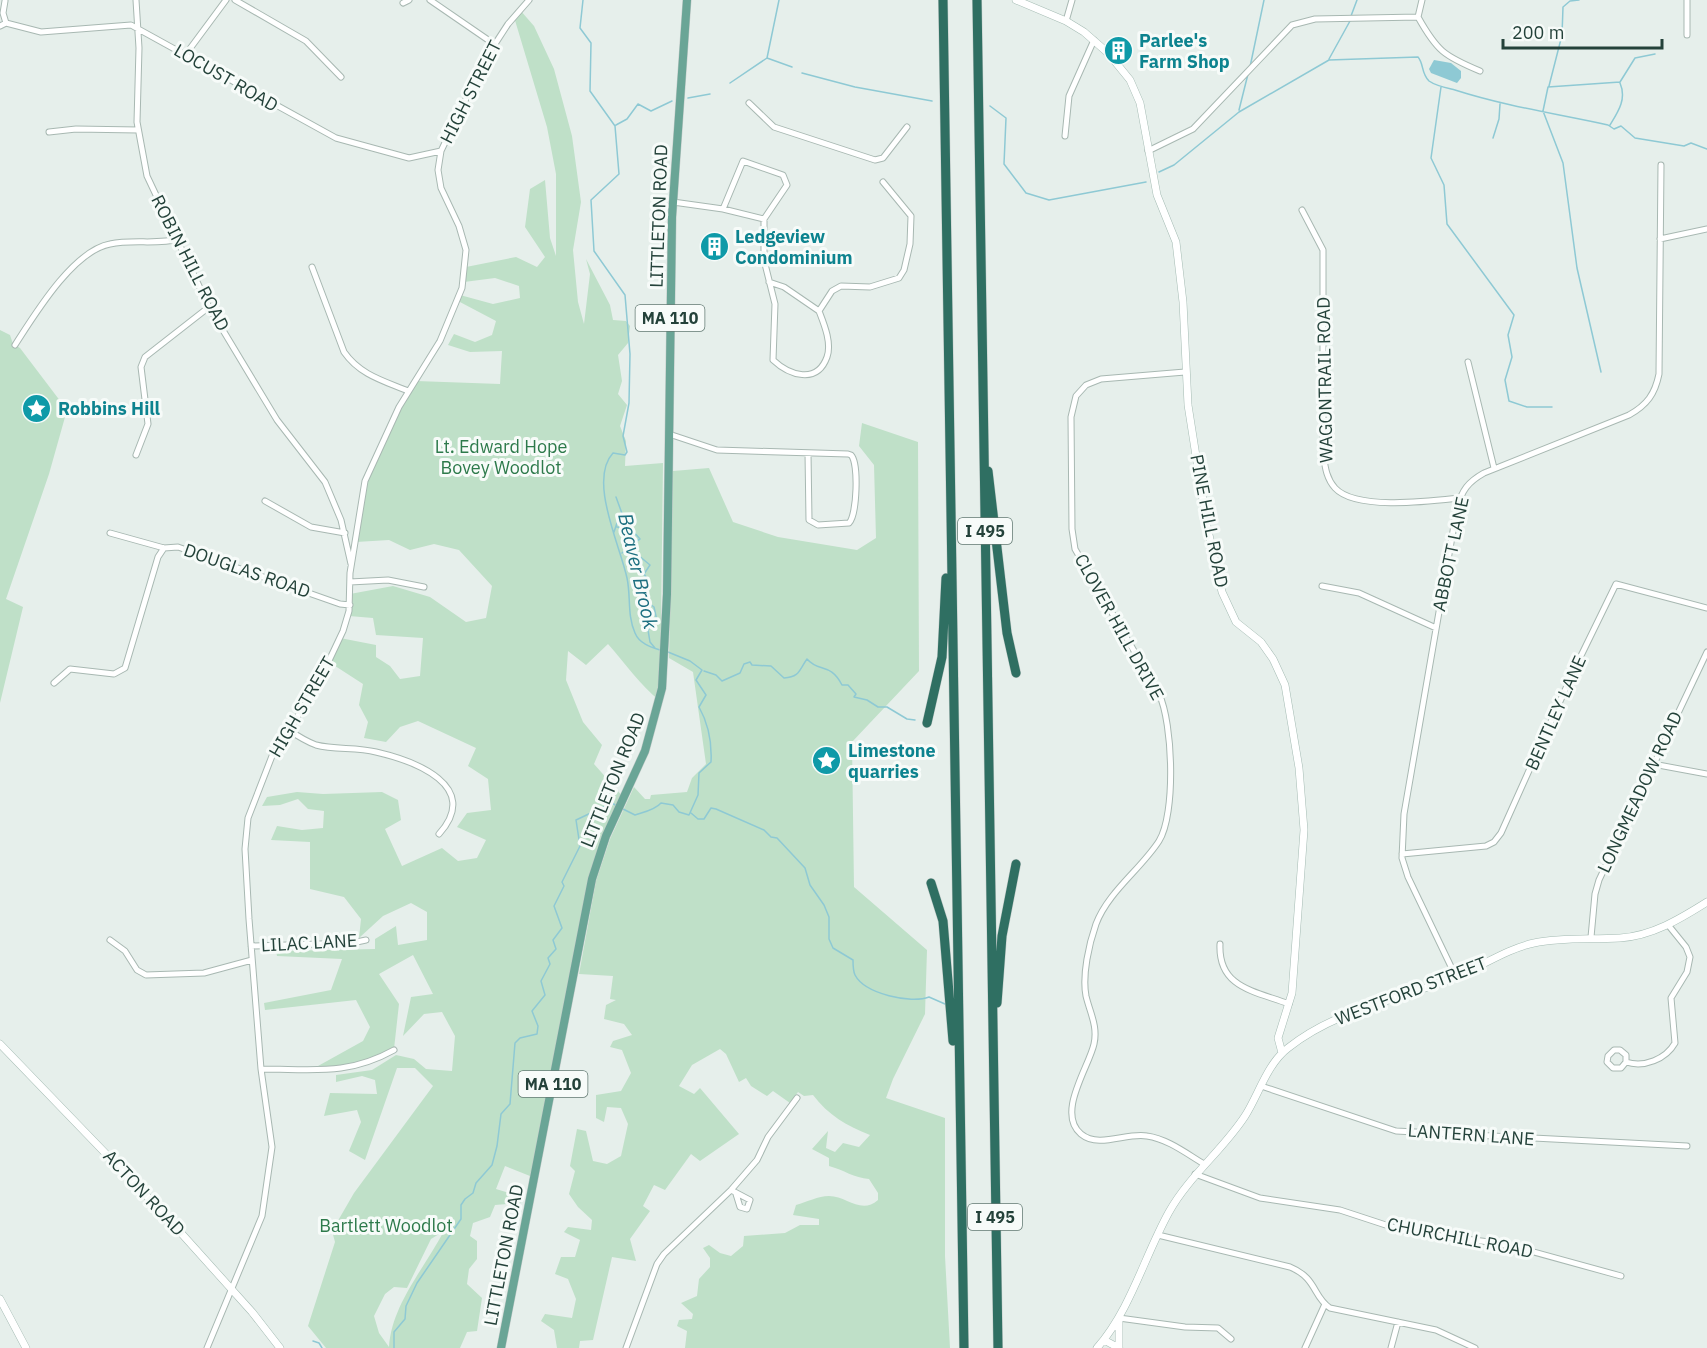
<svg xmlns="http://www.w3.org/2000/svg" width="1707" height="1348" font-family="'IBM Plex Sans',sans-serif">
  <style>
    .green { fill: #bfe0c8; fill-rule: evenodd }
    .water { fill: #8ec9d4 }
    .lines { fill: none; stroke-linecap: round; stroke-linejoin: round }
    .stream { stroke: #8ec9d4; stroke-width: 1.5 }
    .street-casing { stroke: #a8b8b2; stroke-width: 7 }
    .secondary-casing { stroke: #a4bbb3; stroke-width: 8 }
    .primary-casing { stroke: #c2cac8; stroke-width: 9 }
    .highway-casing { stroke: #c2cac8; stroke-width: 10 }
    .street { stroke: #fff; stroke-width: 5 }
    .secondary { stroke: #fff; stroke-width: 7 }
    .primary { stroke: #6aa596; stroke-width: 8 }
    .highway { stroke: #2f6f62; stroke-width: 9 }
    .labels { text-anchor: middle; stroke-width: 6; stroke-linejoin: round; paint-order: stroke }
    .shield { fill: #f7fbf9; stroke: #637a73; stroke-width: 1.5 }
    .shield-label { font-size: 16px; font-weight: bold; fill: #24423a }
    .culture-label { font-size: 18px; font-weight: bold; fill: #0d838f; stroke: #f7fbf9; text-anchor: start }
    .street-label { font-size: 18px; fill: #24423a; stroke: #f7fbf9 }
    .park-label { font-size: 18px; fill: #2d7a4b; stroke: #f7fbf9 }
    .water-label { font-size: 20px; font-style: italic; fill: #1c6f80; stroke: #f7fbf9 }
  </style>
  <rect width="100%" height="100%" fill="#e6efeb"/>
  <!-- green -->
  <path class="green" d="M520,10L534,26L554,69L572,136L581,202L573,250L578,302L584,324L590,274L586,259L610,305L613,320L626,321L630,326L628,343L618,355L622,381L618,394L627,405L620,426L626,441L625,466L663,463L660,701C640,685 625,663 608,644L586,665L568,651L566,680L583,722L602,745L594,764L624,798L600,851L535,1173L531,1172L530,1176L505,1166L496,1189L523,1197L521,1203L495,1205L490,1217L473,1223L470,1236L477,1241V1259L469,1269L467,1284L482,1298L477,1331L467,1332L460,1348H326L308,1326L335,1242L332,1231L354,1193L433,1086L415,1068H397L365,1160L349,1151L361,1122L357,1110L324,1116L330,1093L377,1094L375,1080L362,1076L336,1082V1075L372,1070L396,1055L414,1059L426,1069L452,1071L455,1036L442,1012L424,1014L403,1036L411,997L433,994L413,955L379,974L399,1004L394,1049C372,1063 344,1071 318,1066L363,1041L370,1027L356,1000L265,1010L264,1003L331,990L342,959L277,956L276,951L375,949V939L396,926L398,945L427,940V912L411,903L383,916L359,938L361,919L344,897L310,889V842L271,840L277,826L302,830L323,828L324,811L308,809L298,799L280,805L262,806L267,797L297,792L323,794L382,792L398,800L401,820L385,829L402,866L442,848L458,861L477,858L486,840L457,827L467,813L491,810L488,779L468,766L476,748L418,721L400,727L386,742L364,738L368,722L359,705L363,684L329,662L340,638L376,645V657L390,666L400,679L420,676L423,638L376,635L373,618L349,616L350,594L393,586L430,597L466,622L486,618L492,586L459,550L434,544L410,550L389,540L356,542L362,494L375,456L416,381L500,384L502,351L470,352L448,345L454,334L475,342L492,335L496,321L458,301L460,295L493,304L520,298L519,286L495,278L464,282L466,267L516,257L537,267L545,257L525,227L530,189L545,180L550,238L556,256V174L547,127L514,17ZM444,1231C424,1269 392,1304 389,1347L379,1333L374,1316L385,1294L394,1287L407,1288L431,1239Z
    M0,330L10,335L13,344L20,348L67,410L49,474L6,599L23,607L0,703Z
    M862,423L918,442L919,671L852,742L854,887L927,950L925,1014L893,1079L886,1098L945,1118V1256L950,1348H685L687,1331L677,1326L679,1320L692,1319L693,1314L681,1303L697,1296L699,1279L710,1267V1258L703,1248L709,1245L720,1253L731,1256L743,1246L744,1236L785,1233L800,1225H819V1219L793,1215L796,1205C807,1202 818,1196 829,1196C847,1196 861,1215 878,1200V1193L869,1179C854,1178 844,1170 829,1166V1158L812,1149L828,1131L826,1148L835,1152L843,1143L859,1147L870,1135C847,1126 828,1115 813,1095L804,1096L798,1092L790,1103L773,1091L767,1096L751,1086L746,1078L739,1082L726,1054L720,1049L692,1065L679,1086L694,1094L700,1088L739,1134L700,1161L691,1154L665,1190L654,1185L643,1206L650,1211L630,1239L636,1261L612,1257L593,1340L580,1341L579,1348H557L554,1330L541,1321L545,1314L572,1318L576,1299L568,1279L555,1274L561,1257H575L580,1240L564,1232L568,1227L591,1230L592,1220L578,1207L569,1194L575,1171L570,1166L577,1129L586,1131L593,1161L607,1164L621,1156L628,1124L621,1108L607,1107L604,1122L596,1118V1095L621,1091L631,1073L622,1050L610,1047L613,1041L632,1035L624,1024L604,1019L606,1005L616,1000L610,999L613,976L579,974L596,881L610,839L634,787L645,799H650L651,795L687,792L692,778L706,764L693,672L669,658L673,471L709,468L733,522L778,537L857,550L876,538L874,465L859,446Z"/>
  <!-- water -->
  <path class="water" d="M1434,60L1451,63L1461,71V78L1457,83L1431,73L1429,69Z"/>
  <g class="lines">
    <!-- stream -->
    <path class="stream" d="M583,0L580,28L591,43L590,91L615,126L619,174L591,200L594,251L625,295L630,354L629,403L623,436L627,452L625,455L613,453C588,480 620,545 627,578C631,596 627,615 635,633C639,643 650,647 660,650
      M1351,16L1357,0
      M767,58L779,0
      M1329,59L1350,21
      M1250,67L1264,0
      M802,73L855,87L932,101
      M730,83L767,58L792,67
      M1549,86L1562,35L1563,7L1570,1L1579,0
      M1441,87L1431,158L1444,185L1447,224L1514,315L1508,335L1512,357L1505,380L1509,401L1527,407H1552
      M688,98L710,94
      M990,106L1006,118L1004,164L1026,193L1049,200L1146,182
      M1239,110L1248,74
      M616,125L627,119L638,104L651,111L672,101
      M1610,125C1618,112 1627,99 1620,83
      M1493,138L1499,119L1500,104
      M1159,172L1174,165L1239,112L1329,60L1418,57C1424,64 1421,73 1429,81C1436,86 1447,88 1455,90C1505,106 1557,114 1608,125L1614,129L1621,126L1635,138L1684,146L1691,143L1707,149
      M1601,372L1577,268L1563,163L1543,111L1548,87L1620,82L1635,58L1655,54
      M617,527C626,528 635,532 640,539L632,544V550L650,565L644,574L650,583L642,593L643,599L654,607L657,621L648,630L650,642L655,648
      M614,532L617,523L624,519L616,497
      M622,553L629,547
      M704,671L716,675L722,681L740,673L744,664L750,662L752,665L771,666L784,678C800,677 799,670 807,659C819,673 830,662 842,685H848L856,694L854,697L867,700L878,707H887L907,719L915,720
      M621,808L635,815C644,812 655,810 661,803L673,805L679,812L689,815L698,795L699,773L711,762C712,743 708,723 699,707L706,695L696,680L702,670L690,661L668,652
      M691,813L698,819H704L711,808L716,809L764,830L771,837L777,838L805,868L810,885L824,905L829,917V939L833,948L853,960C853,965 853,971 855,975C865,994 911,1004 929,997L945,1004
      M313,1341L319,1343L322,1348
      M394,1348V1332L405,1319L406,1306L417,1283L461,1219V1205L465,1199L473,1193L476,1183L492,1165L497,1146L501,1114L510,1104L515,1043L520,1038L537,1034L538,1026L532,1011L545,995L541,981L550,964L548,958L556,949L553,940L562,928L554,906L564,886L562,882L580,846L576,820L612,803L617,806"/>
    <defs>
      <path id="street" d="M136,0L139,48L137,122L147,176L209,307L277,420L325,482L341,520L351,564
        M235,0L306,41L341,77
        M430,0L494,44
        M5,1L3,13L6,23
        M403,3L409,0
        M1418,17C1437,51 1444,56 1480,71
        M1066,21L1072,0
        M0,26L6,23L41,32L131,25L336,138L409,158L441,151
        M1687,35V0
        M186,54L226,0
        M749,103L774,127L875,160L883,158L907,127
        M49,132L76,129L138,130
        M1065,136L1069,96L1094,40
        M1148,151L1193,129L1292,25L1315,19L1418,17L1422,0
        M673,202L723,209L743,161L783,175L787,185L764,219L723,209
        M1302,210L1323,250V453C1325,466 1326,478 1335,488C1356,511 1432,501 1460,498
        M764,219V260L775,304L773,360C789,375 817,385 827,357C832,343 824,324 819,311L832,291L841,286L870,287L899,278L904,270L910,244L911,216L883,182
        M1660,239L1707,229
        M312,267L344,352C360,375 384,381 408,391
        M769,282L784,287L819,311
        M15,345C35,314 73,251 110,244C133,239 157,245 179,239
        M1468,362L1494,468
        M1185,372L1101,379L1086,385L1076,396L1071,417L1072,529L1075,549L1159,694C1173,723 1176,814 1159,841C1141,869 1108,892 1096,924C1089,944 1082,975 1086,996C1090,1013 1098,1026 1094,1044C1089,1067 1056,1113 1081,1134C1099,1149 1127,1132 1147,1136C1168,1139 1187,1154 1204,1164
        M669,434L717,450L848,454L851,455C859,463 857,515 849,523L818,525L809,520L808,453
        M136,455L148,424L141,367L145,357L209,307
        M265,501L311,527L345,533
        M110,533L164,548L178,547L340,604L350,605
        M350,582L388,580L424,587
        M1322,586L1359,593L1436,628
        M54,683L70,669L114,674L125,668L158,557L164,548
        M287,729C296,735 305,741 316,745C335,750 356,747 376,752C415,761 482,786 439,834
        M1653,764L1707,774
        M1402,854L1486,846L1494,842L1501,833L1575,668L1616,584L1707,608
        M1591,937L1595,894L1599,880L1707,652
        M110,940L125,951L137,970L146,975L204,973L252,960
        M1220,944C1218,988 1255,991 1289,1004
        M251,946L352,943L366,940
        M1456,977L1408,877L1402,858L1404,814L1457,508C1462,490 1468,482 1484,473L1629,415C1647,405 1655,394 1659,374L1661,165
        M1626,1062L1621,1068H1613L1607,1062L1608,1056L1614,1050H1620L1626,1055V1062C1644,1068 1666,1059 1675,1043L1671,998L1687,972L1690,957L1686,947L1669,926
        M261,1069C313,1069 347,1076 394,1050
        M1261,1086L1396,1131L1687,1146
        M1195,1174L1260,1198L1340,1210L1404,1231L1489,1242L1523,1249L1621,1276
        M731,1190L750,1200L747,1209L740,1207L736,1194
        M1158,1235L1290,1267C1317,1278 1313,1297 1330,1308L1436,1330L1475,1348
        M1119,1318L1185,1327L1218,1328L1231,1339
        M207,1348L262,1216L272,1147L261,1069L249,919L245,849L248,818L272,756L317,686L343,631L349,611L350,573L365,481L399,407L440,341L462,288L466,250L459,226L441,188L438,170L441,151L484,61L508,24L529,0
        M626,1348L657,1264L664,1254L731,1190L757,1160L768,1137L797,1098
        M1305,1348L1325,1304
        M1391,1348L1398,1322"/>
      <path id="secondary" d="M1016,0L1066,21L1084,32L1108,53L1130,80L1140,103L1157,195L1176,242L1183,302L1188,405L1207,526L1222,592L1236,622L1261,642L1273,659L1285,685L1299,768L1304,830L1292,993L1278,1038L1282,1053
        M0,1044L164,1214L252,1312L280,1348
        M0,1299L26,1348
        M1104,1340L1119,1348
        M1097,1348C1131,1309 1144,1257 1169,1212C1189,1176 1223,1150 1245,1116C1259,1094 1267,1064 1288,1048C1337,1009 1399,1000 1455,977C1481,967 1506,949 1534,943C1563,937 1591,940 1620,938C1652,936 1680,919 1707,902
        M1119,1348V1318"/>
      <path id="primary" d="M501,1348L592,879L606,836L645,751L662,688L667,594L672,217L687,0"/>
      <path id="highway" d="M943,0L964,1348
        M977,0L998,1348
        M988,471L1007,633L1016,673
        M927,723L942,657L946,578
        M931,883L943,921L953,1041
        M997,1003L1002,936L1016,864"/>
    </defs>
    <!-- street casing -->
    <use href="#street" class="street-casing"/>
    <!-- secondary casing -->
    <use href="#secondary" class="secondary-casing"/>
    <!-- primary casing -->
    <use href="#primary" class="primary-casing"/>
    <!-- highway casing -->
    <use href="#highway" class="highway-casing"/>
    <!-- street -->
    <use href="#street" class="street"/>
    <!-- secondary -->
    <use href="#secondary" class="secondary"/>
    <!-- primary -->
    <use href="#primary" class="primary"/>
    <!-- highway -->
    <use href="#highway" class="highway"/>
  </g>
  <!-- icons -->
  <defs>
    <symbol id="building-disc" viewBox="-11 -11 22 22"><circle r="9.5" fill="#0f9aa8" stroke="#f7fbf9"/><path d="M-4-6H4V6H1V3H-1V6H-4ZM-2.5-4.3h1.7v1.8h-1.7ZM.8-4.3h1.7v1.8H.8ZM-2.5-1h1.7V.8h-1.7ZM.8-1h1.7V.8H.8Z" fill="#fff"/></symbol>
    <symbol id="sight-disc" viewBox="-11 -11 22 22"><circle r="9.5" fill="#0f9aa8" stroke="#f7fbf9"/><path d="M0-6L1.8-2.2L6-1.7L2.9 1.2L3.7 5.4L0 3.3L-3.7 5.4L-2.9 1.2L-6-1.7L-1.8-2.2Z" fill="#fff"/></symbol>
  </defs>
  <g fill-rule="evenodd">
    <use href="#building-disc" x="1102" y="34" width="33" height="33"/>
    <use href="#building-disc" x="698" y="230" width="33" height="33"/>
    <use href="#sight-disc" x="20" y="392" width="33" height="33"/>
    <use href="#sight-disc" x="810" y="744" width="33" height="33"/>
  </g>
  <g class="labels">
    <!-- shield labels -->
    <g class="shield">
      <rect x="635.5" y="305" width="69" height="26" rx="4.5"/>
      <rect x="958" y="518" width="54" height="26" rx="4.5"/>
      <rect x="518.5" y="1071" width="69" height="26" rx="4.5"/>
      <rect x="968" y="1204" width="54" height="26" rx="4.5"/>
    </g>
    <g class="shield-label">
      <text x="670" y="324">MA 110</text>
      <text x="985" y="537">I 495</text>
      <text x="553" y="1090">MA 110</text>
      <text x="995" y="1223">I 495</text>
    </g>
    <!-- culture labels -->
    <g class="culture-label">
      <text x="1139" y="47">Parlee's<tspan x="1139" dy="21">Farm Shop</tspan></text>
      <text x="735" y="243">Ledgeview<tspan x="735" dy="21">Condominium</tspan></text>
      <text x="58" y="415">Robbins Hill</text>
      <text x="848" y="757">Limestone<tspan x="848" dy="21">quarries</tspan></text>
    </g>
    <!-- street labels -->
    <g class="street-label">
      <text transform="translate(226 78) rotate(30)" y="6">LOCUST ROAD</text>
      <text transform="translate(471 92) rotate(-63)" y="6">HIGH STREET</text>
      <text transform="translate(659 216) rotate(-88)" y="6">LITTLETON ROAD</text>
      <text transform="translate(190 263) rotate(63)" y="6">ROBIN HILL ROAD</text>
      <text transform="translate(1325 380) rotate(-91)" y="6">WAGONTRAIL ROAD</text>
      <text transform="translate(1209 521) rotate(79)" y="6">PINE HILL ROAD</text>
      <text transform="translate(1451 554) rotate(-78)" y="6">ABBOTT LANE</text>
      <text transform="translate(247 571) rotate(19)" y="6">DOUGLAS ROAD</text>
      <text transform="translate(1119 627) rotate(61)" y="6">CLOVER HILL DRIVE</text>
      <text transform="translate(302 707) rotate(-60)" y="6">HIGH STREET</text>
      <text transform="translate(1556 713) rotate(-66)" y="6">BENTLEY LANE</text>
      <text transform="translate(613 780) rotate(-68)" y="6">LITTLETON ROAD</text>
      <text transform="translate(1640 792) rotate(-65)" y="6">LONGMEADOW ROAD</text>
      <text transform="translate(309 943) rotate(-3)" y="6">LILAC LANE</text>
      <text transform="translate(1411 991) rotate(-21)" y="6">WESTFORD STREET</text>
      <text transform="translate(1471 1135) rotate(4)" y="6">LANTERN LANE</text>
      <text transform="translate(144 1193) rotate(47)" y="6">ACTON ROAD</text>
      <text transform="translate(1460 1238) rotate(11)" y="6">CHURCHILL ROAD</text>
      <text transform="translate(504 1255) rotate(-79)" y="6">LITTLETON ROAD</text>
    </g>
    <!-- park labels -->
    <g class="park-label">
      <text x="501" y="453">Lt. Edward Hope<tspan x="501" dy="21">Bovey Woodlot</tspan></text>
      <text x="386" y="1232">Bartlett Woodlot</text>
    </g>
    <!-- water labels -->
    <g class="water-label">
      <text transform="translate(638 571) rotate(77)" y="7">Beaver Brook</text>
    </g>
  </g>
  <!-- scale -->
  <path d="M1503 39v9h159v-9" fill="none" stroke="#24423a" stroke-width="3"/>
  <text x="1512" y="39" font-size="18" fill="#24423a" stroke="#f7fbf9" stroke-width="4.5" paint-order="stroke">200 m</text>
</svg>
